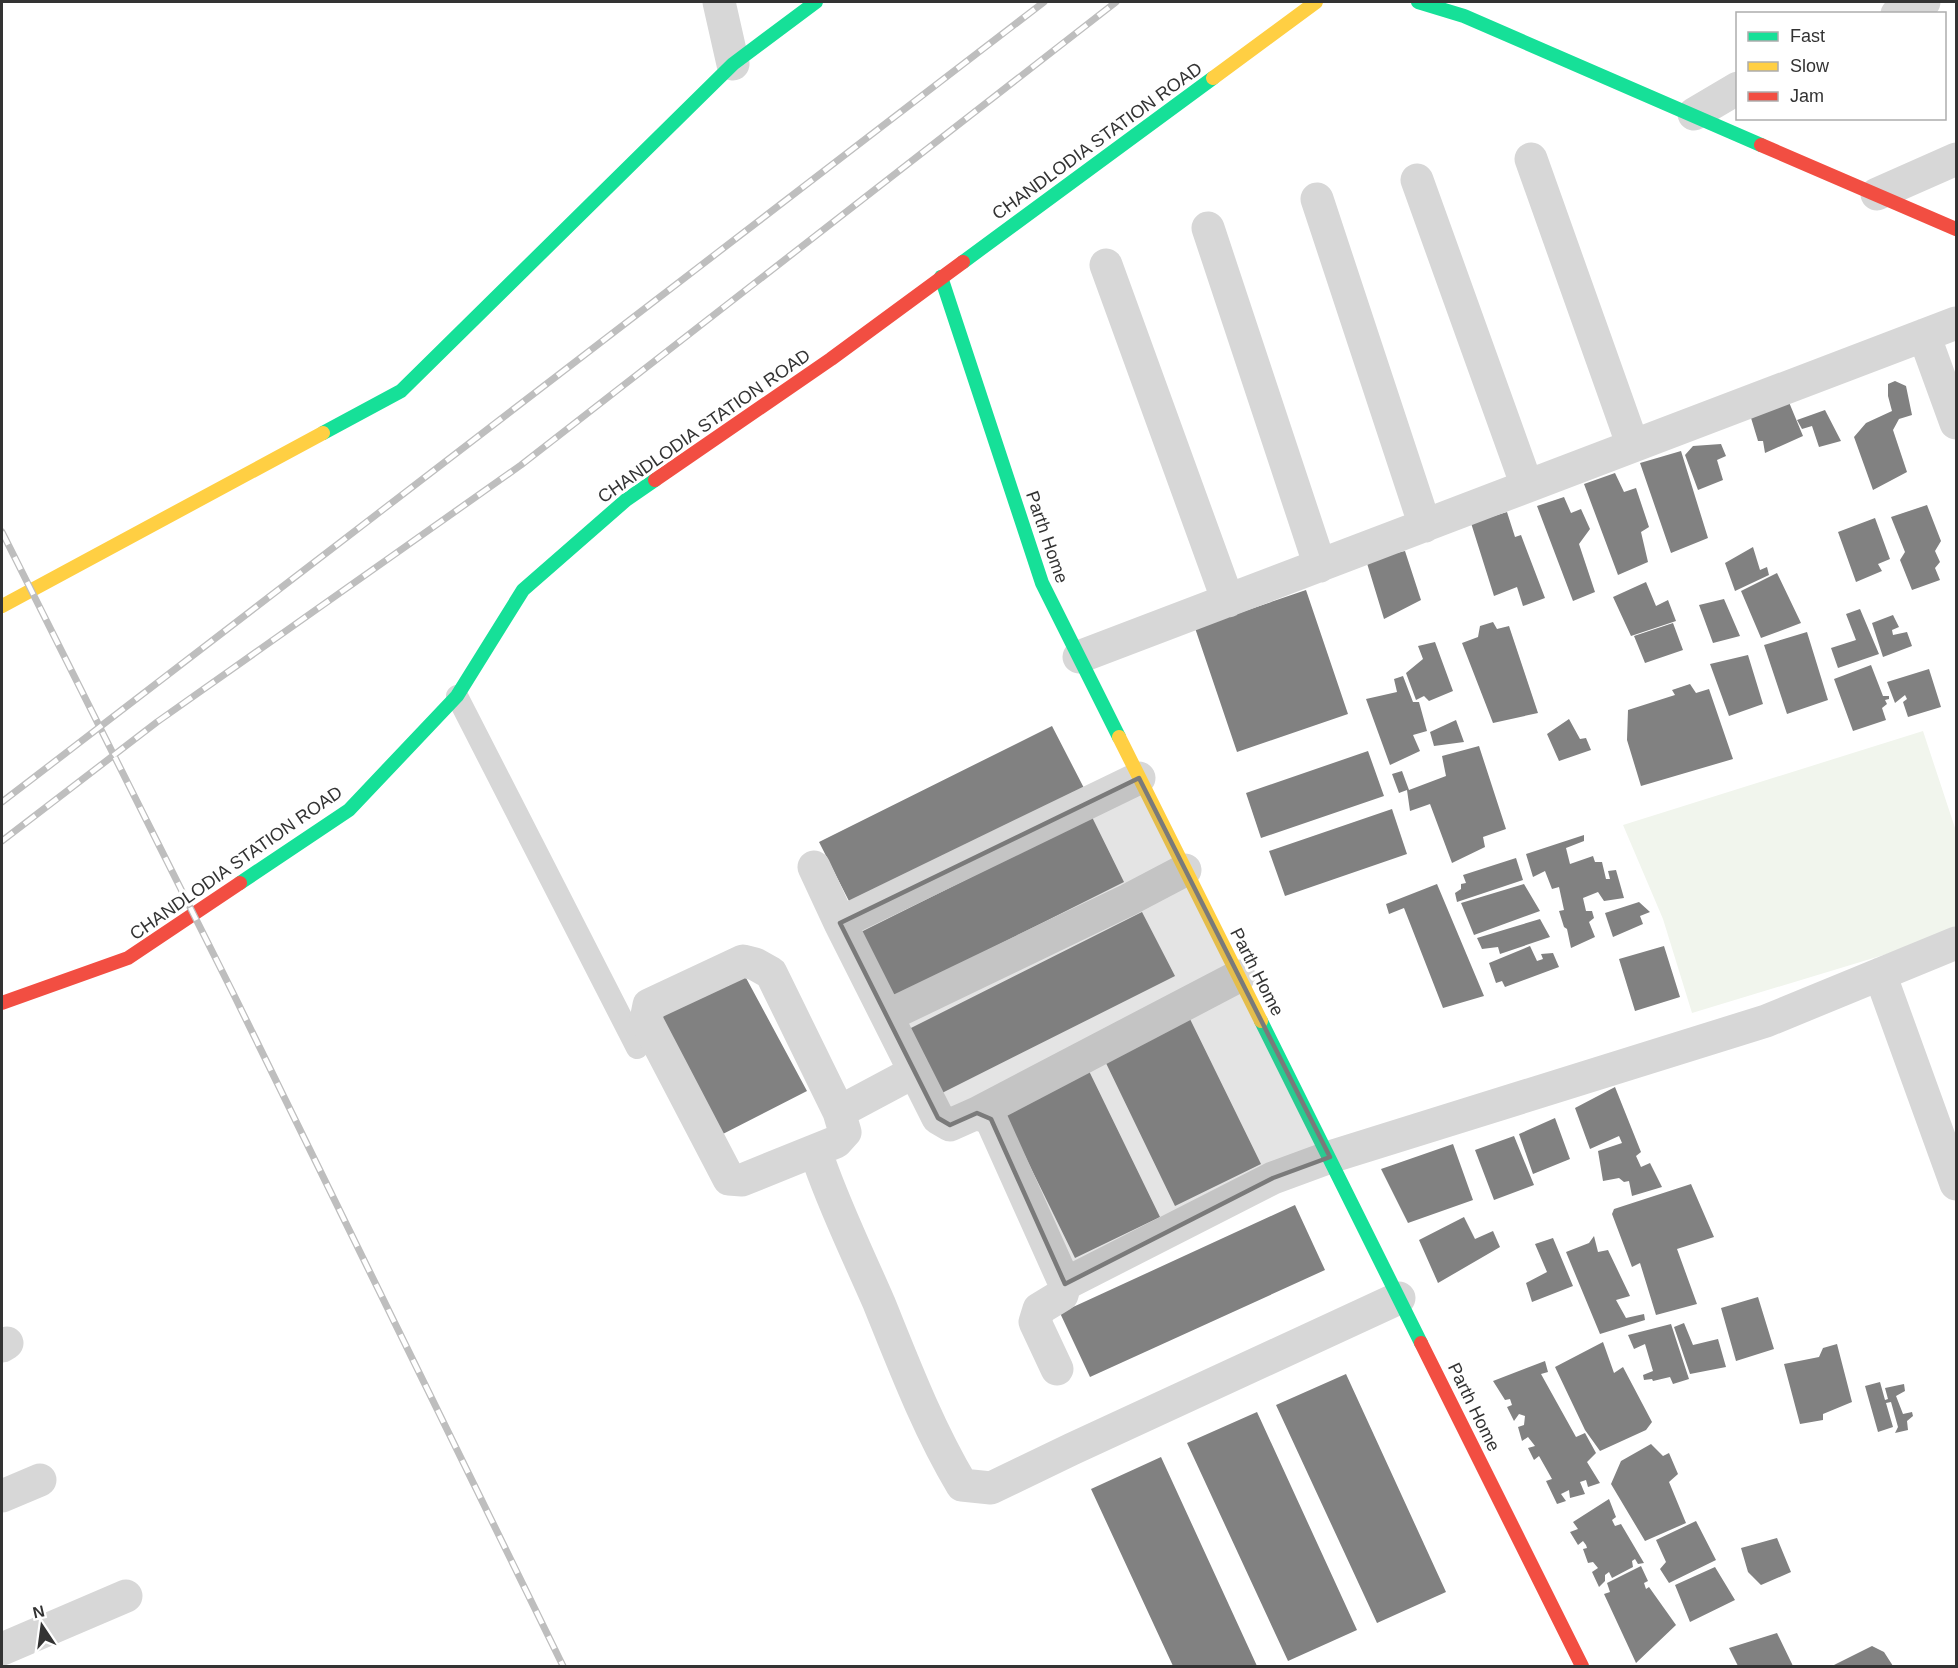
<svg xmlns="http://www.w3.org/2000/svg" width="1958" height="1668" font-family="Arial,sans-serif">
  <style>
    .green { fill: #f1f5ed }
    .building { fill: #818181 }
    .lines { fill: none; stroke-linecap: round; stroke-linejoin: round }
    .lane { stroke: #d7d7d7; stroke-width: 22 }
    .street { stroke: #d7d7d7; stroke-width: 33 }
    .fast { stroke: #16e098; stroke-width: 14 }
    .slow { stroke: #ffcf43; stroke-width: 14 }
    .jam { stroke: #f24e42; stroke-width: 14 }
    .rail-casing { stroke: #bebebe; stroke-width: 7 }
    .rail { stroke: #fff; stroke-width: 4.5; stroke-dasharray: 14; stroke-linecap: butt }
    .marked { fill: #7a7a7a; fill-opacity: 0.2; stroke: #7a7a7a; stroke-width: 4.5; stroke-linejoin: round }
    .labels { text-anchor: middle; stroke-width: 6; stroke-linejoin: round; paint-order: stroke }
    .street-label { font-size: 18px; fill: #333; stroke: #fff }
  </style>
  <rect width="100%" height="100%" fill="#fff"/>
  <!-- green -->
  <path class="green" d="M1923,731L1956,831V933L1692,1013L1663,919L1623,825Z"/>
  <!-- building -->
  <path class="building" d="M1895,381L1906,386L1912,415L1899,419L1893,430L1907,472L1873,490L1854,437L1866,423L1892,411L1888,396V384Z
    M1786,395L1803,436L1765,453L1763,441H1758L1748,408Z
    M1825,410L1841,441L1819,447L1812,426L1802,429L1797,420Z
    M1721,444L1726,456L1717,460L1723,480L1698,490L1685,455L1693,446Z
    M1681,451L1708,538L1671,553L1640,463Z
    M1615,473L1624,492L1636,488L1649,527L1641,532L1648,562L1618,575L1584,484Z
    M1564,497L1571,513L1581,509L1590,529L1579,544L1595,592L1573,601L1537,506Z
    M1927,505L1941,541L1935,551L1940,562L1935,568L1940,580L1912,590L1900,560L1905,552L1891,517Z
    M1507,512L1515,537L1521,535L1545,598L1523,606L1517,587L1494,596L1471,523Z
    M1875,518L1890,559L1878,564L1882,571L1856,582L1838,532Z
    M1753,547L1760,570L1767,567L1769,575L1735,591L1725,563Z
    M1405,551L1421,600L1384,619L1366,560Z
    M1777,573L1801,623L1761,638L1741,591Z
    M1646,582L1656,606L1668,600L1676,621L1631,636L1613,597Z
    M1306,590L1348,714L1237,752L1195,628Z
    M1724,599L1740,636L1713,643L1699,605Z
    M1860,609L1879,654L1838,668L1831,648L1856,640L1846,614Z
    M1893,615L1899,627L1892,630L1893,635L1907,632L1912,646L1883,657L1872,623Z
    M1493,622L1497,629L1509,626L1538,713L1493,723L1462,643L1478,637L1480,626Z
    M1673,623L1683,650L1645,663L1634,636Z
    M1807,632L1828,700L1787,714L1764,645Z
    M1435,642L1453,691L1429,701L1424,696L1416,700L1406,673L1423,659L1418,646Z
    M1748,655L1763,704L1729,716L1710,664Z
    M1871,665L1883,696H1889V699L1885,700L1887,704L1882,708L1886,720L1853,731L1834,679Z
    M1929,669L1941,707L1908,717L1903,702L1907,699L1905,695L1895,703L1887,682Z
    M1403,676L1413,702H1419L1427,731L1413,735L1420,751L1390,765L1366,699L1397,692L1394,679Z
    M1690,684L1696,693L1709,689L1733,759L1641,786L1627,740L1628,710L1675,695L1672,690Z
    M1569,719L1580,739L1586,738L1591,750L1559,761L1547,734Z
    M1456,720L1464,742L1434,746L1430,732Z
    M1052,726L1085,790L852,907L819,842Z
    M1479,746L1506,829L1483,837L1485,847L1452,863L1430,804L1410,811L1407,790L1399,793L1392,774L1402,771L1409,790L1446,776L1442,756Z
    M1368,751L1384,796L1261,838L1246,793Z
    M1392,809L1407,854L1285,896L1269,851Z
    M1092,817L1124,882L892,998L859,933Z
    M1584,835V841L1566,848L1570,864L1593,856L1595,862H1602L1606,879H1610L1608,871L1616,870L1624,898L1604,901L1598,892L1583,898L1586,911H1592L1594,918L1589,922L1595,937L1571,948L1567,929L1564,927L1559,911L1564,910L1559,887L1552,889L1545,871L1533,877L1526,854Z
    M1516,858L1523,880L1457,902L1455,893L1461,889V884L1466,883L1463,875Z
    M1437,884L1484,996L1443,1008L1404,908L1389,914L1386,904Z
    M1524,884L1540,911L1474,935L1461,903Z
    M1639,902L1650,912L1640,916L1643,924L1613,937L1605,913Z
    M1142,912L1175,976L942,1093L909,1029Z
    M1540,919L1550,937L1500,954L1498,947L1482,949L1477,938Z
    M1530,946L1537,961L1543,959L1541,954L1553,953L1559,967L1505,987L1502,981L1496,983L1489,963Z
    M1664,946L1680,997L1635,1011L1619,959Z
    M745,976L807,1091L717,1137L658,1013Z
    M1190,1019L1261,1164L1175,1206L1105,1061Z
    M1089,1071L1160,1217L1075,1258L1004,1113Z
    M1615,1087L1641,1152L1636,1156L1641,1167L1650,1163L1662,1187L1632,1196L1629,1181L1624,1182L1619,1178L1603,1181L1598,1151L1622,1143L1619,1136L1590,1149L1575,1108Z
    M1555,1118L1570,1159L1533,1174L1519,1134Z
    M1514,1136L1534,1185L1494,1200L1475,1150Z
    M1453,1144L1473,1200L1408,1223L1381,1169Z
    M1691,1184L1714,1237L1677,1249L1697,1304L1656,1315L1640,1263L1632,1267L1612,1214L1614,1209Z
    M1295,1205L1325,1270L1090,1377L1060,1313Z
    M1464,1217L1475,1239L1493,1231L1500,1247L1438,1283L1419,1240Z
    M1594,1236L1598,1252L1608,1250L1630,1296L1616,1300L1626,1318L1644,1314L1645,1320L1600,1334L1566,1252L1589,1243Z
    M1553,1238L1573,1286L1532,1302L1526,1283L1547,1272L1535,1244Z
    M1758,1297L1774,1349L1736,1361L1721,1308Z
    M1684,1323L1693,1345L1718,1339L1726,1367L1690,1374L1674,1327Z
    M1671,1324L1689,1379L1673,1384L1670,1377L1653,1381L1652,1379L1644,1380L1643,1375L1653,1371L1645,1344L1634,1349L1628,1335Z
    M1603,1342L1614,1373L1623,1367L1652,1422L1646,1430L1600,1451L1585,1430L1555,1367Z
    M1837,1344L1852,1402L1823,1414V1420L1800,1424L1784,1364L1819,1357L1823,1348Z
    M1545,1361L1548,1372L1541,1374L1576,1437L1585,1433L1596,1453L1587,1462L1600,1483L1588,1487L1586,1480L1580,1482L1585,1494L1570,1498L1569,1490L1561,1494L1566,1501L1557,1504L1546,1481L1552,1479L1539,1456L1534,1460L1528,1448L1535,1446L1528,1437L1522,1441L1518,1427L1524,1425L1525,1416L1519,1414L1514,1421L1507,1407L1512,1405L1510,1399L1505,1400L1493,1381Z
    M1346,1374L1446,1592L1377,1623L1276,1405Z
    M1880,1382L1885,1400L1888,1399L1885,1388L1904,1384L1905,1391L1896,1396L1903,1414L1912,1412L1913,1416L1907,1421L1908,1430L1895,1433L1898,1427L1891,1402L1886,1403L1893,1427L1878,1432L1865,1386Z
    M1257,1412L1357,1630L1288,1661L1187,1443Z
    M1651,1444L1663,1456L1669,1453L1678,1474L1669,1482L1686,1523L1645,1541L1611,1484L1621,1461Z
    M1161,1457L1257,1666H1173L1091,1489Z
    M1609,1499L1616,1517L1612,1520L1615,1526L1621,1524L1644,1563L1638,1564L1635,1559L1632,1561L1633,1567L1612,1578L1609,1572L1605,1575V1581L1599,1587L1592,1572L1598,1568L1593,1562L1588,1563L1583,1549L1587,1548L1586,1545L1583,1541L1578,1545L1570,1532L1578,1529L1573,1522Z
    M1696,1521L1716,1560L1669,1583L1660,1569L1666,1562L1656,1540Z
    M1777,1538L1791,1572L1761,1585L1748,1572L1741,1548Z
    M1641,1566L1648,1581L1644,1583L1646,1589L1649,1587L1676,1625L1636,1663L1604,1594L1610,1592L1607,1583Z
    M1715,1567L1735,1600L1690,1622L1675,1585Z
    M1777,1633L1793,1666H1738L1729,1648Z
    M1872,1646L1884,1652L1893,1666H1832Z"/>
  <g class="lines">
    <!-- lane -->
    <path class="lane" d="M457,696L637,1048"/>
    <!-- street -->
    <path class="street" d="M719,2L733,64
      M1897,14L1924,2
      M1694,114L1738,88
      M1531,159L1633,446
      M1417,180L1527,486
      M1877,194L1956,159
      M1317,199L1425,526
      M1208,228L1320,566
      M1106,265L1228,601
      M1924,335L1956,423
      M1079,657L1956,323
      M814,867L840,923L938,1118L950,1125L977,1113L991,1119L1065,1284L1062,1295L1039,1309L1035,1322L1057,1369
      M840,923L1139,778
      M743,961L755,964L771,973L839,1112L845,1132L836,1142L742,1180L729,1179L646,1020L649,1005Z
      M1880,974L1956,1184
      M887,1016L1128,900L1185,870
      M839,1112L914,1072
      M977,1113L1239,976
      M820,1164C837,1212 859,1257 879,1303C904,1365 928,1428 962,1485L991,1488L1072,1449L1399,1298
      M1065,1284L1273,1178L1330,1157L1766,1021L1956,943
      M2,1346L7,1343
      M2,1496L40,1480
      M2,1649L126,1596"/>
    <!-- fast -->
    <path class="fast" d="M1418,2L1464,16L1761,145
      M963,262L1213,78
      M941,277L1042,583L1119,737
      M323,433L401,391L733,64L816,2
      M240,883L349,810L457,696L523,590L626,500L655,480
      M1261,1021L1421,1343"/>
    <!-- slow -->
    <path class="slow" d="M1213,78L1316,2
      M2,606L323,433
      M1119,737L1261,1021"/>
    <!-- jam -->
    <path class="jam" d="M1761,145L1956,229
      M655,480L831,359L963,262
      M2,1003L128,958L240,883
      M1421,1343L1582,1666"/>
    <defs>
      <path id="rail" d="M2,532L234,995L563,1666
        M2,802L1044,2
        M2,841L157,722L521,465L1116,2"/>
    </defs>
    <!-- rail casing -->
    <use href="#rail" class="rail-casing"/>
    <!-- rail -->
    <use href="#rail" class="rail"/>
  </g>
  <!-- marked area -->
  <path class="marked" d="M1139,778L1330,1157L1273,1178L1065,1284L991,1119L977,1113L950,1125L938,1118L840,923Z"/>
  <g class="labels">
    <!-- street labels -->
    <g class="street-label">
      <text transform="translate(1097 141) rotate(-36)" y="6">CHANDLODIA STATION ROAD</text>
      <text transform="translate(704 426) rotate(-35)" y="6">CHANDLODIA STATION ROAD</text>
      <text transform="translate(1047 537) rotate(71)" y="6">Parth Home</text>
      <text transform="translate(236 863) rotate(-35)" y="6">CHANDLODIA STATION ROAD</text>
      <text transform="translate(1257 972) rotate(63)" y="6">Parth Home</text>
      <text transform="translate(1474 1407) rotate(64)" y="6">Parth Home</text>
    </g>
  </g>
  <!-- border -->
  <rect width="1958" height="1668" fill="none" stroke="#333333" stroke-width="6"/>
  <!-- legend -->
  <rect x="1736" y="12" width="210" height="108" fill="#ffffff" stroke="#adadad" stroke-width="1.5"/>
  <rect x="1748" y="32" width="30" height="9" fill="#16e098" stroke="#adadad" stroke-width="1.5"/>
  <text x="1790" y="42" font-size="18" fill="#333333">Fast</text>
  <rect x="1748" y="62" width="30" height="9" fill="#ffcf43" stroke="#adadad" stroke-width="1.5"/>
  <text x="1790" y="72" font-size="18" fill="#333333">Slow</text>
  <rect x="1748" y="92" width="30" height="9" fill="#f24e42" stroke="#adadad" stroke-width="1.5"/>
  <text x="1790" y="102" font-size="18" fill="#333333">Jam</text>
  <!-- north arrow -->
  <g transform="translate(42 1626) rotate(347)" stroke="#ffffff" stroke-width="4.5" paint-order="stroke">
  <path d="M0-4.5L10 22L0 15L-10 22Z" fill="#333333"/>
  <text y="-9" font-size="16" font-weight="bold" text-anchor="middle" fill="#333333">N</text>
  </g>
</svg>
